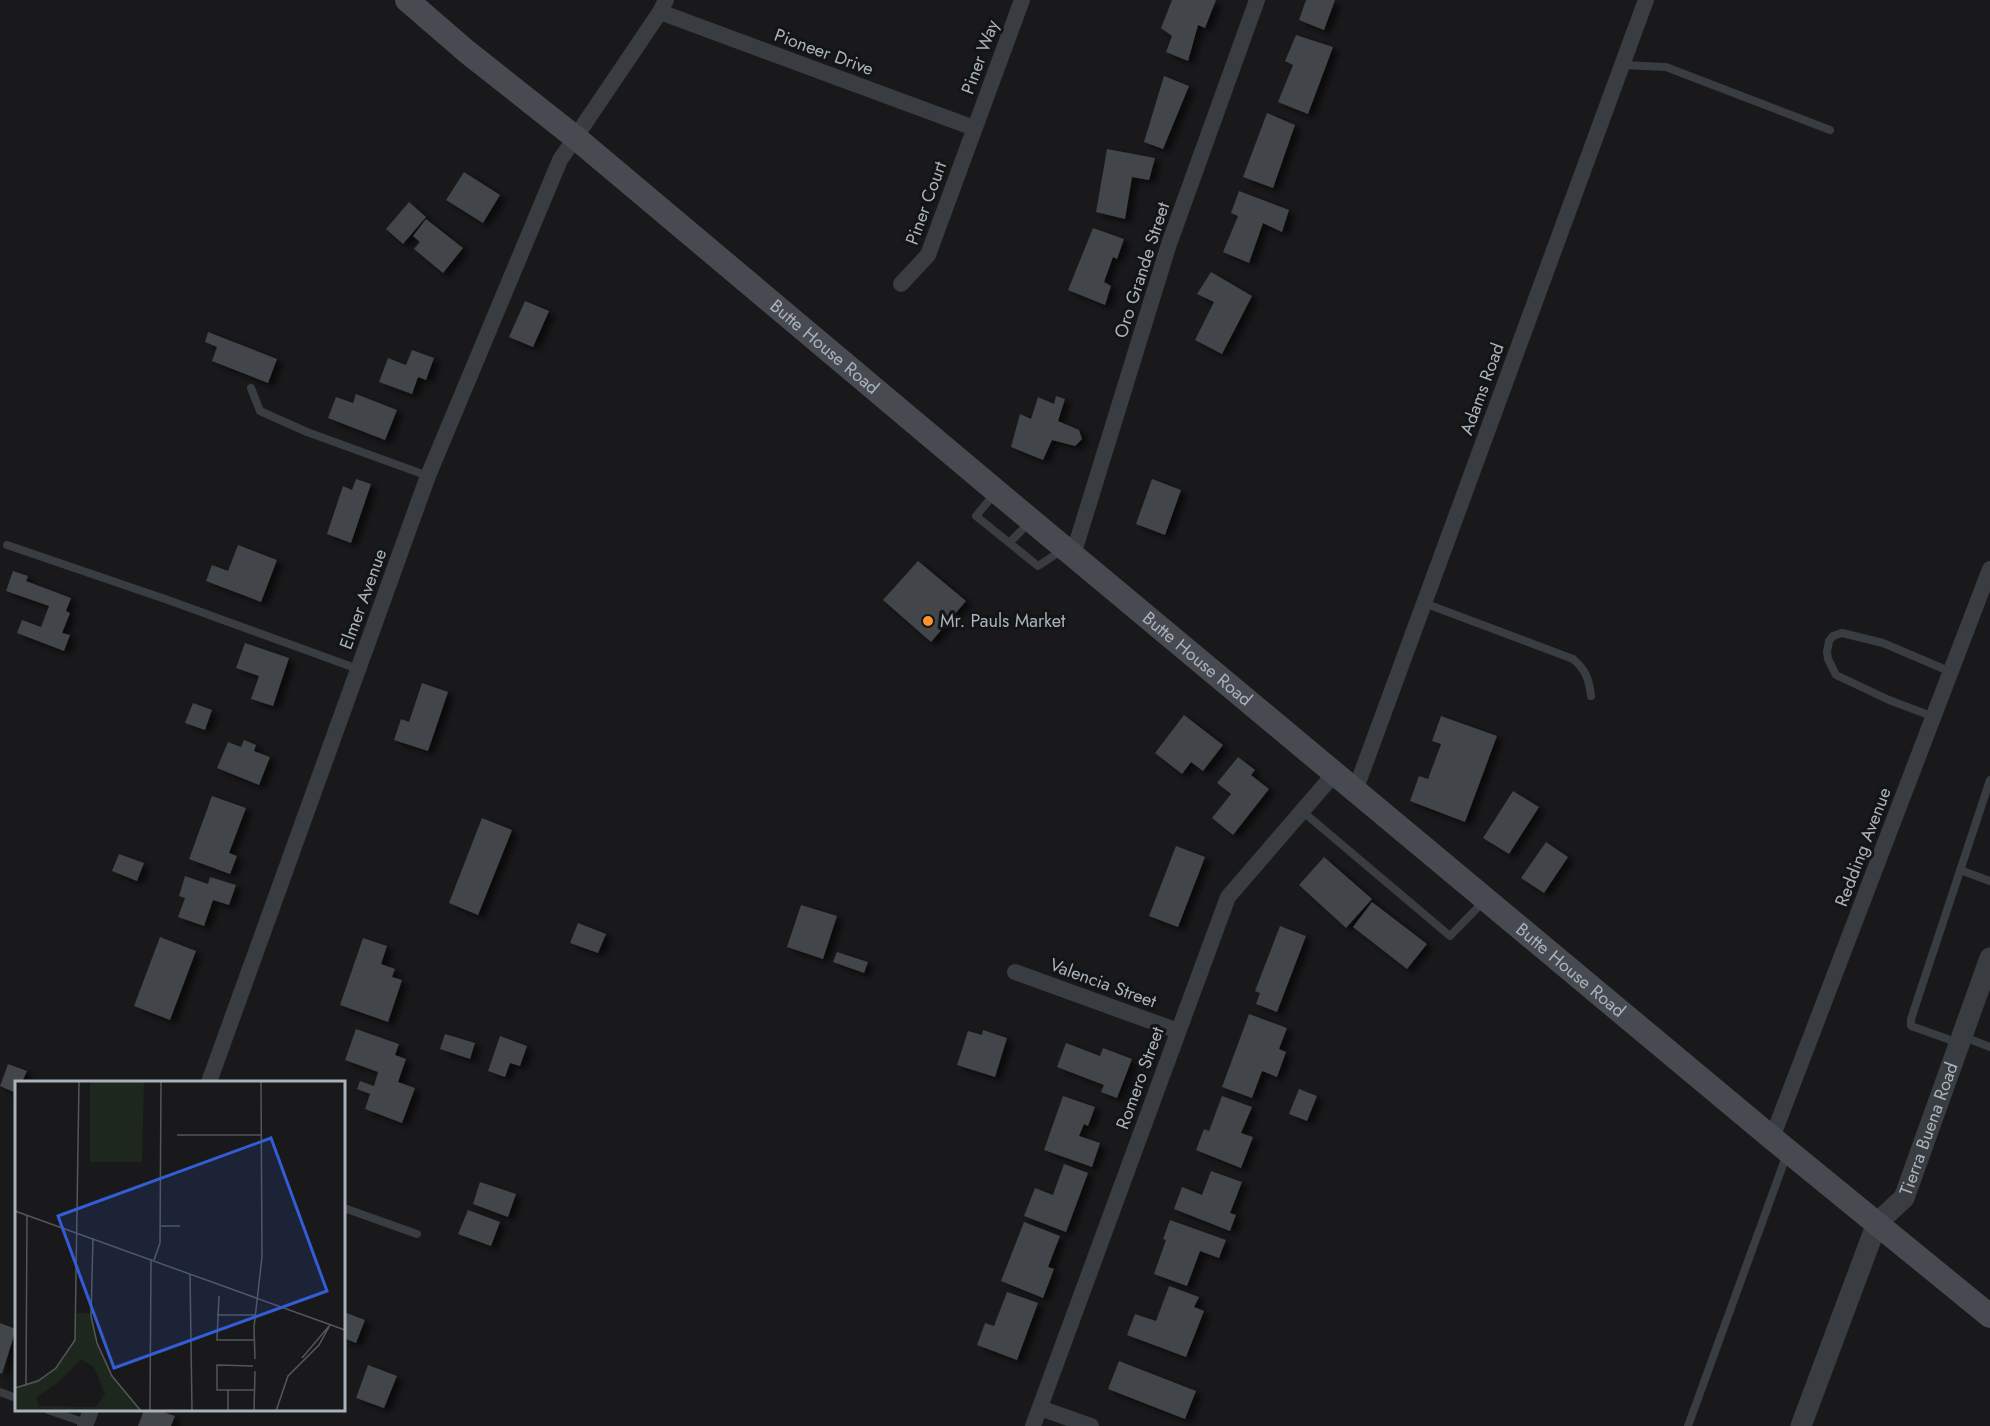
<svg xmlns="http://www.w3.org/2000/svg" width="1990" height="1426" font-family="Jost,sans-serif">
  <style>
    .building { fill: #424448; filter: url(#shadow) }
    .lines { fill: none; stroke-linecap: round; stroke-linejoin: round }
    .service { stroke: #393c41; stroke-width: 8 }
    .minor { stroke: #393c41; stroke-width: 16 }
    .tertiary { stroke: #393c41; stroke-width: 21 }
    .secondary { stroke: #474b51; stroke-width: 24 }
    .poi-dot { fill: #ff932d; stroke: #131416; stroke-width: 2 }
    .labels { text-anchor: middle; stroke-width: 6; stroke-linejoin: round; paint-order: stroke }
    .street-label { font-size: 18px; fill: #aab3bc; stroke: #131416 }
    .poi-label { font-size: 18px; fill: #aab3bc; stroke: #131416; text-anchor: start }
    .inset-road { fill: none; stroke: #53575b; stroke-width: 1.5 }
    .view { fill: #325dd4; fill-opacity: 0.15; stroke: #325dd4; stroke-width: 3 }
    .inset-edge { fill: none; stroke: #aab3bc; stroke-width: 3 }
  </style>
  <defs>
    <filter id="shadow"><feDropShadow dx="6" dy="4" stdDeviation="3" flood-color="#0009"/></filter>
  </defs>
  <rect width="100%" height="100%" fill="#19191b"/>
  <!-- building -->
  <path class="building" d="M1172,0H1216L1205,28L1198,25L1188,61L1166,52L1172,36L1161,28Z
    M1306,0H1335L1324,30L1299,20Z
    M1296,35L1333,47L1308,114L1278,102L1293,65L1285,61Z
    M1164,76L1189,86L1163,149L1144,142Z
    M1267,113L1295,125L1273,188L1243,177Z
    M1107,149L1155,158L1149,180L1132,177L1125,219L1096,212Z
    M464,172L500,195L483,223L446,200Z
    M1239,191L1289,210L1282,232L1263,223L1249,263L1223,252L1238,216L1231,213Z
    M409,202L426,217L403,244L386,229Z
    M426,219L463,248L443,273L414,249L420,242L413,236Z
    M1093,228L1124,239L1117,259L1113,257L1104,282L1111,286L1105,305L1068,290Z
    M1211,272L1252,296L1222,354L1195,340L1214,302L1197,294Z
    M525,301L549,311L533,347L509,337Z
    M208,332L277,359L268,383L212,361L217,347L205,342Z
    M412,350L434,358L426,380L418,377L412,394L379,382L388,358L406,365Z
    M356,394L397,410L385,440L328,418L336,397L353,403Z
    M1056,396L1065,399L1058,421L1079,430L1082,439L1075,446L1052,440L1043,460L1011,447L1020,414L1031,419L1038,397L1054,404Z
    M356,479L371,484L351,543L327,534L343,486L352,490Z
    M1152,479L1181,490L1165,535L1136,524Z
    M238,545L277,560L261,602L206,581L212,565L228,571Z
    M918,561L966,601L931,642L883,600Z
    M13,571L28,576L26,581L71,598L66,611L70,613L62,633L70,635L64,651L17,633L22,620L41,627L49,606L6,591Z
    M245,643L289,658L273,706L251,699L259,676L236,668Z
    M422,683L448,692L428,751L394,740L401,719L409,722Z
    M193,703L212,710L205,730L185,723Z
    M1184,715L1223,745L1203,771L1191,762L1182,774L1155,753Z
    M1441,716L1497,736L1465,822L1410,801L1419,776L1428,779L1441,744L1432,741Z
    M244,740L256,745L254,751L270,757L259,785L217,768L228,742L241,747Z
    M1238,757L1255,770L1251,775L1269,789L1233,835L1212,818L1231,794L1217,783Z
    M1513,791L1539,807L1509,854L1483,838Z
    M212,796L246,808L229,853L237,856L230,874L189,859Z
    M482,818L512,830L478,915L449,903Z
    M1546,842L1568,857L1544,893L1521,878Z
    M1176,846L1205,857L1178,927L1149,916Z
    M119,854L144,863L137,881L112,871Z
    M1324,857L1372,899L1346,928L1299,885Z
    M185,876L208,884L210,877L236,885L229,905L213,900L204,926L178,917L185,898L179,896Z
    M1372,902L1427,944L1407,969L1353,927Z
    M801,905L837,916L823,959L787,947Z
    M578,923L606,934L598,953L570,943Z
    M1280,926L1306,936L1277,1012L1256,1004L1260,993L1255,991Z
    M160,937L196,951L170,1020L134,1006Z
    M363,938L387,946L381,964L395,969L392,977L402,980L388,1022L340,1005Z
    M837,952L868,962L864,973L833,962Z
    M1249,1014L1287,1028L1279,1049L1286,1052L1277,1077L1262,1071L1252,1098L1222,1087Z
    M356,1029L399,1044L395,1055L406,1059L398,1082L415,1088L402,1123L365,1109L370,1094L357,1089L360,1081L374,1086L378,1072L345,1060Z
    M983,1030L1007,1038L995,1077L957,1065L968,1031L982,1035Z
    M445,1034L475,1043L470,1059L440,1049Z
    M500,1036L527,1046L520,1066L510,1063L505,1077L488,1071Z
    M1066,1043L1100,1056L1103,1048L1132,1059L1117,1098L1101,1092L1104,1085L1057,1067Z
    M8,1064L27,1071L22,1082H16V1093L0,1086Z
    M1299,1089L1317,1096L1307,1121L1289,1114Z
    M1063,1096L1095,1107L1088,1126L1084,1124L1079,1136L1100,1143L1092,1167L1044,1150Z
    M1222,1096L1252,1107L1241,1133L1253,1137L1241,1168L1196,1150L1204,1129L1209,1131Z
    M1064,1164L1088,1173L1066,1232L1024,1216L1035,1188L1053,1195Z
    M1211,1171L1242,1182L1230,1213L1236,1215L1230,1231L1174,1209L1182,1187L1202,1195Z
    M480,1182L516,1194L508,1217L473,1204Z
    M468,1210L500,1222L491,1246L458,1234Z
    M1170,1220L1226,1240L1219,1258L1200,1251L1187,1286L1154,1274L1166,1240L1163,1239Z
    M1024,1222L1060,1236L1048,1267L1054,1269L1043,1298L1001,1281Z
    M1169,1286L1199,1297L1194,1307L1204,1311L1186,1357L1127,1335L1135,1314L1156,1321Z
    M1007,1292L1038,1303L1017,1360L977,1345L985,1323L994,1326Z
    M344,1312L365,1320L356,1343L346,1339L344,1345Z
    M0,1323L16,1329L2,1374L0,1373Z
    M1119,1361L1196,1391L1185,1419L1108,1389Z
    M368,1365L397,1376L384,1408L356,1398Z
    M144,1410H158L175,1416L171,1426H138Z"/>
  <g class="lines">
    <!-- service -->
    <path class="service" d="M1622,65L1666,67L1830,130
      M251,388L260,411L307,432L428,476
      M996,492L976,516L1038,566L1064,549
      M1009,543L1030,522
      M7,545L168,600L358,669
      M1424,603L1573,659C1586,670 1589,679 1591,696
      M1934,717L1889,700L1836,675L1828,659L1827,652L1829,641L1833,636L1842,633L1883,643L1951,672
      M1302,811L1450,936L1484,901
      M1960,870L1990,881
      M1962,1036L1990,1047
      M1959,1043L1911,1026V1019L1990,780
      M344,1208L417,1234
      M0,1392L16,1398
      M48,1410L86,1423
      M1688,1426L1787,1154"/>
    <!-- minor -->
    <path class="minor" d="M660,12L974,128
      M901,284L928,255L1022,0
      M1073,555L1169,244L1257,0
      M1355,791L1646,0
      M1015,972L1178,1031
      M209,1082L428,476L560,160L660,12L666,0
      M1772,1138L1990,569
      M1040,1408L1091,1426
      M85,1426L91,1410
      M1033,1426L1228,897L1335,773"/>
    <!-- tertiary -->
    <path class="tertiary" id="s1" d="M1801,1426L1877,1223L1904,1198L1990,958"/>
    <!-- secondary -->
    <path class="secondary" id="s2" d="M407,0L466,51L576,138L996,491L1772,1138L1990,1316"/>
  </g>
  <!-- markers -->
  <circle class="poi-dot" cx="928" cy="621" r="6"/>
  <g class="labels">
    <!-- street labels -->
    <g class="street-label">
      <text transform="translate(824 52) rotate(20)" y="6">Pioneer Drive</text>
      <text transform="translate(980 57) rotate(-70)" y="6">Piner Way</text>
      <text transform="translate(926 203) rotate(-70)" y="6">Piner Court</text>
      <text transform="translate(1142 270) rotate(-72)" y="6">Oro Grande Street</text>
      <text dy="6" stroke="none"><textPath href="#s2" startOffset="543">Butte House Road</textPath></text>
      <text transform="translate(1482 389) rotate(-70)" y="6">Adams Road</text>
      <text transform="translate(363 599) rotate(-70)" y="6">Elmer Avenue</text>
      <text dy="6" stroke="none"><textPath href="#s2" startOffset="1029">Butte House Road</textPath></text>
      <text transform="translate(1863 847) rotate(-69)" y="6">Redding Avenue</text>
      <text dy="6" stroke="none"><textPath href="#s2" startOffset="1515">Butte House Road</textPath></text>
      <text transform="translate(1103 983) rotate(20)" y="6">Valencia Street</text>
      <text transform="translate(1140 1078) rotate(-70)" y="6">Romero Street</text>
      <text dy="6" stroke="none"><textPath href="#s1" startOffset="327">Tierra Buena Road</textPath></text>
    </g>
    <!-- poi labels -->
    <g class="poi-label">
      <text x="940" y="627">Mr. Pauls Market</text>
    </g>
  </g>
  <!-- overview -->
  <g transform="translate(15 1081)">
    <rect width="330" height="330" fill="#19191b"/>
    <path d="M75,0H129L127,81H75ZM61,232H76L82,262L97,295L126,330L0,329V307L30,295L48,279L59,259ZM66,278L79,286L90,313L81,326L24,325L21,317L46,299Z" fill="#1e271e" fill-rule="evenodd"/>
    <path class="inset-road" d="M162,54H247M0,130L330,249M146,145H165M78,157L76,235L82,262L97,295L126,330M139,179L145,162L146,0M175,193L177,330M204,215L202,259H239M202,234H241M287,277L315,244M240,278L239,246L247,176L246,0M238,285L202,284V309H239M11,305L12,134M0,307L23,300L41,287L60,259L64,0M135,330L136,178M213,330V309M239,330L240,290M261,330L273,295L304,264L315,244"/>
    <path class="view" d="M256,57L312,210L99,287L43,135Z"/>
    <rect width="330" height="330" class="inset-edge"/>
  </g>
</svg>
